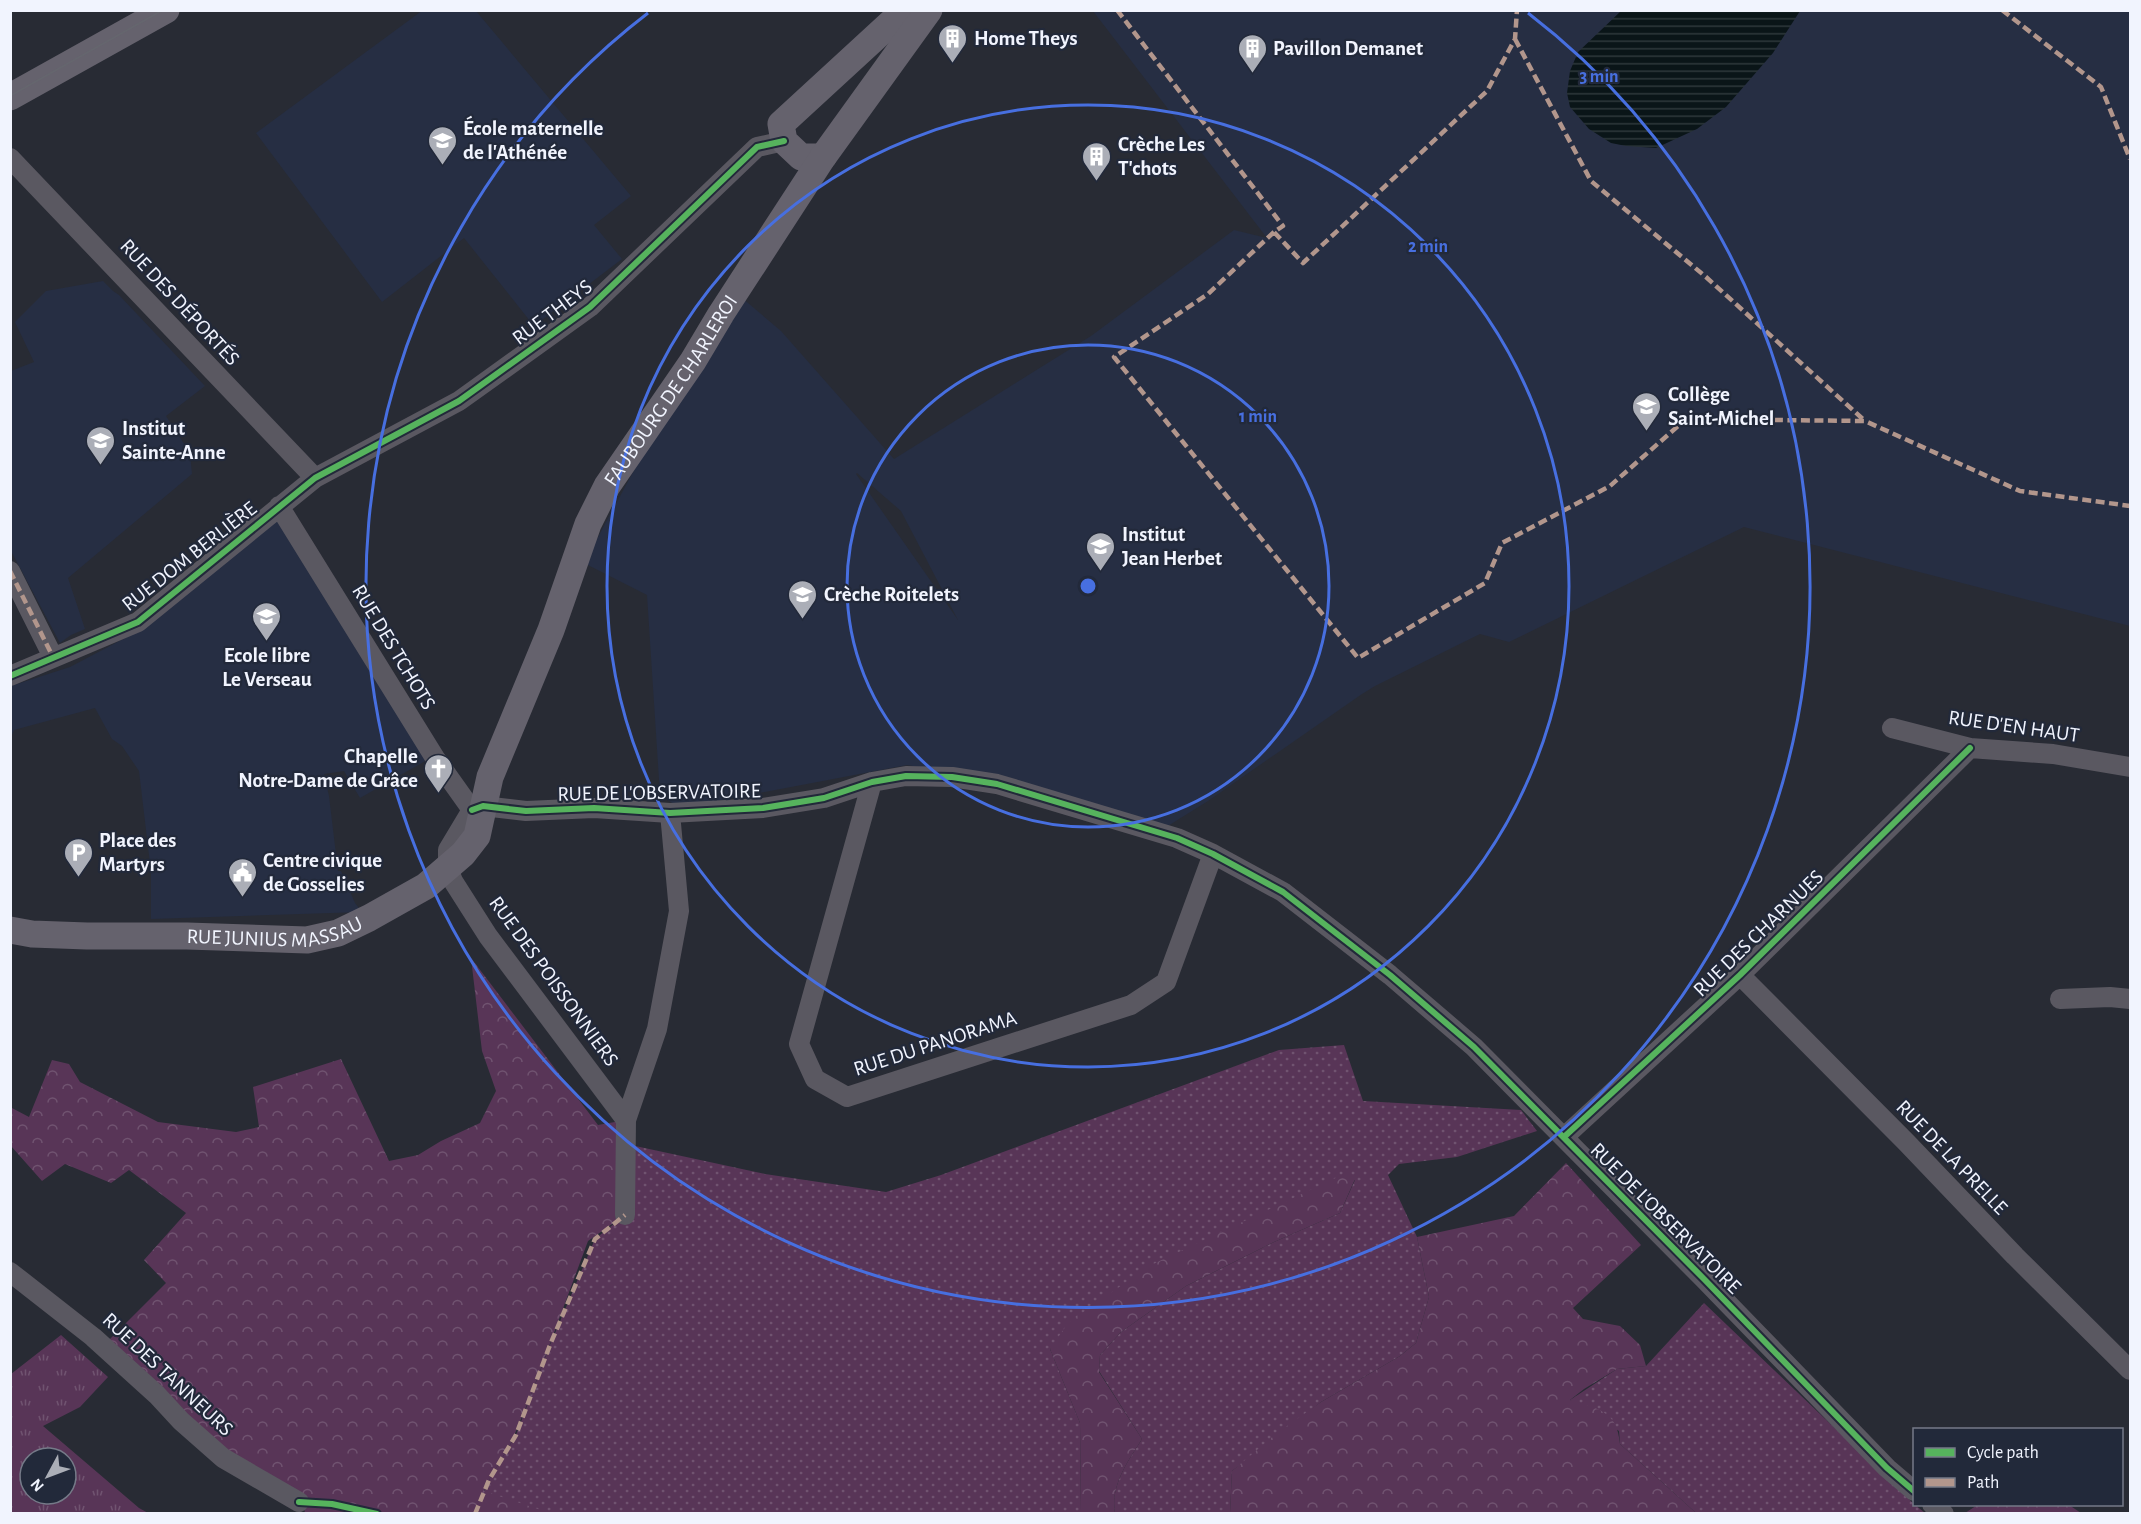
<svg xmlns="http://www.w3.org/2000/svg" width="2141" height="1524" font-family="'Alegreya Sans',sans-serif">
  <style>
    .built { fill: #262e43; fill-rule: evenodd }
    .grass { fill: url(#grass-dots) }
    .forest { fill: url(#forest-crowns) }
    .park { fill: url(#park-tufts); fill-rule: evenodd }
    .water { fill: url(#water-rules) }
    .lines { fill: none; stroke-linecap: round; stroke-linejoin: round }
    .street { stroke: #5a5861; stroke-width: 20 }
    .secondary { stroke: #65626d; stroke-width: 27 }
    .tram { stroke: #65666e; stroke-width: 1.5 }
    .quiet { stroke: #b2968c; stroke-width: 4.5; stroke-dasharray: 9 4.5; stroke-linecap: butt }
    .cycleway-casing { stroke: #22293a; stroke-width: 10 }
    .cycleway { stroke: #56b35d; stroke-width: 6 }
    .ring { fill: none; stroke: #476fe0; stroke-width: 3 }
    .labels { text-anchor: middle; stroke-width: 4.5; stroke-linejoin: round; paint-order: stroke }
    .poi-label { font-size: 21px; font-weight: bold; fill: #f1f4fe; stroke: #22293a; text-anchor: start }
    .street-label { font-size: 21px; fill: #f1f4fe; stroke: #22293a }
    .centre { fill: #476fe0; stroke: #22293a; stroke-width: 3 }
    .ring-label { font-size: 18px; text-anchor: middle; font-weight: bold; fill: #476fe0; stroke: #22293a; stroke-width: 4.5; stroke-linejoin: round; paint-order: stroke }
  </style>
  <defs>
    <pattern id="grass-dots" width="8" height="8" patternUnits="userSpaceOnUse" patternTransform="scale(1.5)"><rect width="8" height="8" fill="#583557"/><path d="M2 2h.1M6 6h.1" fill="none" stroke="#705370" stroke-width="1.8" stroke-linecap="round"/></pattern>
    <pattern id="forest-crowns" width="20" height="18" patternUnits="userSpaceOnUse" patternTransform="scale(1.5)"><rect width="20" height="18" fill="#583557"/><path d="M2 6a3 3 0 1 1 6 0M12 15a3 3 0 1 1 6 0" fill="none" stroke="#705370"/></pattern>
    <pattern id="park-tufts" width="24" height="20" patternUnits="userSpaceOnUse" patternTransform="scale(1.5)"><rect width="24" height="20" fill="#583557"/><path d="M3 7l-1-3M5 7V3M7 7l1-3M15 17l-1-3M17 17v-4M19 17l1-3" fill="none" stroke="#705370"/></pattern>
    <pattern id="water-rules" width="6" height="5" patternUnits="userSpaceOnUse" patternTransform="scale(1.5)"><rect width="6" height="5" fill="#0a1518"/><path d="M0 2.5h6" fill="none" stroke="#2e383b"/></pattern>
  </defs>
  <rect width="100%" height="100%" fill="#282b34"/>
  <!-- built -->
  <path class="built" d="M423,10L476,11L631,196L594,225L622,259L534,326L464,238L382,302L256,133Z
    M1093,11H2130V626L1744,527L1509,642L1480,634L1375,686L1362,694L1208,801L1163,829L1042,788L907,765L680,808L660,795L647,595L584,563L693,361L735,292L781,331L894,459L1091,336L1234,230L1267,238ZM857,473L901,511L958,620L856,474Z
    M103,281L113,291L119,295L205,386L166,416L190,453L192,474L68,578L85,629L71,635L60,643L11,551V371L34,362L15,322L46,291Z
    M282,512L427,760L360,798L344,771L324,774L329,796L338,871H341L355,903L362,912L151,919V872L139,771L122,746L112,739L95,708L14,730L11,737V686L70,667L127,637Z"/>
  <!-- grass -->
  <path class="grass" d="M1344,1045L1363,1101L1521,1110L1537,1131L1457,1157L1399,1164L1388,1175L1417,1237L1429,1297L1416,1343L1400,1356L1321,1402L1232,1471L1230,1513H1115C1110,1486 1128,1461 1142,1439L1099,1371L1100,1355L1121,1332L1186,1286L1274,1242L1340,1213L1355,1180L1050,1349L1080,1423L1081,1513L550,1514L484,1492L489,1480L516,1435L550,1345L595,1239L625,1215L626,1144L765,1174L886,1192L941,1175L1279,1050Z
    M1704,1303L1914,1504L1925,1513H1696L1620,1444L1619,1431L1570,1400L1617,1369L1646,1366Z"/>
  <!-- forest -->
  <path class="forest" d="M471,958L598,1125L626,1120L625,1215L588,1241L531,1395L511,1443L489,1480L484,1491L550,1513H304L305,1511L292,1498L246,1471L103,1346L166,1283L144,1260L186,1213L129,1170L111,1183L65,1164L42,1181L11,1146L10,1107L29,1117L52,1060L69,1064L80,1082L158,1122L236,1132L259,1127L253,1087L341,1059L389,1161L418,1155L441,1141L480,1123L496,1091L482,1051Z
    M1566,1163L1641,1245L1573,1308L1583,1319L1620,1326L1640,1345L1646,1366L1617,1369L1584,1389L1570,1400C1598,1409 1617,1410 1620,1444L1696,1513H1230L1232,1471L1277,1433L1321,1402L1400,1356L1416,1343L1429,1297L1417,1237L1514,1216Z
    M1342,1175L1355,1179L1340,1213L1274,1242L1186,1286L1121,1332L1100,1355L1099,1372L1142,1439C1128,1461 1110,1486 1115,1513H1081L1080,1423L1050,1349L1068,1323L1149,1266Z
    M1979,1504L2069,1505L2081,1513H1965Z"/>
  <!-- park -->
  <path class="park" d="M61,1335L108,1377L80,1407L43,1426L139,1508L148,1513H11V1374ZM30,1458H66V1494H30Z"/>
  <!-- water -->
  <path class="water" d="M1621,11V10L1800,11L1773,53L1726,107L1697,129L1656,148L1626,146L1611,143L1589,129L1570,107L1567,93L1570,71L1578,52Z"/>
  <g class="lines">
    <!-- street -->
    <path class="street" d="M10,158L315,478
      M279,506L435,758L472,810
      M10,571L53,657
      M10,676L138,622L315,478L459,401L590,307L757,147L784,141
      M1892,728L1970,748L2053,754L2130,767
      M872,782L799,1044L815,1079L847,1097L1131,1005L1166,982L1213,854
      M472,810L483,806L526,811L594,808L670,813L763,808L824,798L872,782L906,776L952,777L997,784L1177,838L1213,854L1283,892L1390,975L1474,1047L1704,1279L1887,1468L1914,1491
      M472,810L448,850V868L453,881L488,936L626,1120
      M1740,975L1906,1142L2015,1256L2130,1370
      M2060,999L2110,997L2130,999
      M1564,1137L1740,975L1970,748
      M625,1215L626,1120L657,1029L679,911L670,813
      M10,1272L93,1337L157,1395L181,1421L223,1458L299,1502
      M1932,1504L1944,1514"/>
    <!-- secondary -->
    <g class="secondary">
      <path d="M10,97L166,10"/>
      <path d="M823,157H801L784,141L781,124L905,10"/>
      <path id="s1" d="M10,930L32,934L87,936H187L307,940L338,933L369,918L426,886L463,854L477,836L490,777L551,630L588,524L607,486L693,361L721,314L823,157L929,10"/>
    </g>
    <!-- tram -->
    <path class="tram" d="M10,96L163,10"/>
    <!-- quiet -->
    <path class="quiet" d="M1117,10L1283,226L1274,232L1303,263L1487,91L1515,39L1517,10
      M2002,10L2101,87L2130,159
      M1515,39L1591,181L1706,277L1865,421
      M1274,232L1208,294L1114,357L1358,658L1485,583L1502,543L1610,486L1686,419L1865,421L2020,491L2130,506
      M10,571L53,657
      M475,1514L489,1480L516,1435L550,1345L595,1239L625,1215"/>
    <defs>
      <path id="cycleway" d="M10,676L138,622L315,478L459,401L590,307L757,147L784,141
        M472,810L483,806L526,811L594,808L670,813L763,808L824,798L872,782L906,776L952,777L997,784L1177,838L1213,854L1283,892L1390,975L1474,1047L1704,1279L1887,1468L1914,1491
        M1564,1137L1740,975L1970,748
        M299,1502L332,1504L377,1514"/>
    </defs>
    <!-- cycleway casing -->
    <use href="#cycleway" class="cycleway-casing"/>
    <!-- cycleway -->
    <use href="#cycleway" class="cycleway"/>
  </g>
  <!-- distance rings -->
  <g class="ring">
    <circle cx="1088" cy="586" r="241"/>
    <circle cx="1088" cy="586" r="481"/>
    <path d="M1528 13A722 722 0 1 1 648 13"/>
  </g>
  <!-- icons -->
  <defs>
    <symbol id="building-pin" viewBox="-11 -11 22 30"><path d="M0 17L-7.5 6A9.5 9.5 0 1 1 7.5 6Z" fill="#abaeb7" stroke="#22293a"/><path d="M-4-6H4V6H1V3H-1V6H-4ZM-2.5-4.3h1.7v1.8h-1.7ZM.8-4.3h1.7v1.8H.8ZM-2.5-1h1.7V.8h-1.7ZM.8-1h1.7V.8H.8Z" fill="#fff"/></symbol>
    <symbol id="school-pin" viewBox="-11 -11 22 30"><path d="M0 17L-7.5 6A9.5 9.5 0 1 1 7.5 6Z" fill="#abaeb7" stroke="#22293a"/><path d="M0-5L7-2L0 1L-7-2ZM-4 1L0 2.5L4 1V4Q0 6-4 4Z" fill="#fff"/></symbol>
    <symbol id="church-pin" viewBox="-11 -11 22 30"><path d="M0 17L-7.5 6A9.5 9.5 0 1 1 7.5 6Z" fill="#abaeb7" stroke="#22293a"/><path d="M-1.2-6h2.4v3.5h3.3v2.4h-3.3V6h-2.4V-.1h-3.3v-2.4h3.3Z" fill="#fff"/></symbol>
    <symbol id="parking-pin" viewBox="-11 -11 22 30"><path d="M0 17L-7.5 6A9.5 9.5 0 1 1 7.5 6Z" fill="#abaeb7" stroke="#22293a"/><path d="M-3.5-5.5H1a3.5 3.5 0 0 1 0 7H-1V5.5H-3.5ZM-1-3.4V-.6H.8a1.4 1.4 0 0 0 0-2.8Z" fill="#fff"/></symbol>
    <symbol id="civic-pin" viewBox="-11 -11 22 30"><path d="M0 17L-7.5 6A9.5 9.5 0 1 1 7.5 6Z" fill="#abaeb7" stroke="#22293a"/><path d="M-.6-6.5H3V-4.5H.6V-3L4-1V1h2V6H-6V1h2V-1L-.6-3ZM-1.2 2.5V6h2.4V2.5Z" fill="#fff"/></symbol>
  </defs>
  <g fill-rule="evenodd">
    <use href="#building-pin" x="936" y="22" width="33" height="45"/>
    <use href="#building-pin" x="1236" y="32" width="33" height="45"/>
    <use href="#school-pin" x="426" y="124" width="33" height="45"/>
    <use href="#building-pin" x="1080" y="140" width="33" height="45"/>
    <use href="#school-pin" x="1630" y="390" width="33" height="45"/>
    <use href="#school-pin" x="84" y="424" width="33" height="45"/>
    <use href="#school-pin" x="1084" y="530" width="33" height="45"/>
    <use href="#school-pin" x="786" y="578" width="33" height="45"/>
    <use href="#school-pin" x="250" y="600" width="33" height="45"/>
    <use href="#church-pin" x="422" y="752" width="33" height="45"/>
    <use href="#parking-pin" x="62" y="836" width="33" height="45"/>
    <use href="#civic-pin" x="226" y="856" width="33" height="45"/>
  </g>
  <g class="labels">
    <!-- poi labels -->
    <g class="poi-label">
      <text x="974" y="45">Home Theys</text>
      <text x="1273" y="55">Pavillon Demanet</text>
      <text x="463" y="135">École maternelle<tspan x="463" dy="24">de l'Athénée</tspan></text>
      <text x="1118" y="151">Crèche Les<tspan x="1118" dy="24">T'chots</tspan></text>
      <text x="1668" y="401">Collège<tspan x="1668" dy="24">Saint-Michel</tspan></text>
      <text x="122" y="435">Institut<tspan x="122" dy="24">Sainte-Anne</tspan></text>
      <text x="1122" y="541">Institut<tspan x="1122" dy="24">Jean Herbet</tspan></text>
      <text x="824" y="601">Crèche Roitelets</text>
      <text x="267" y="662" text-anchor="middle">Ecole libre<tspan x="267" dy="24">Le Verseau</tspan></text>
      <text x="418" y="763" text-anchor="end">Chapelle<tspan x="418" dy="24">Notre-Dame de Grâce</tspan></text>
      <text x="99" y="847">Place des<tspan x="99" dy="24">Martyrs</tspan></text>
      <text x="263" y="867">Centre civique<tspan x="263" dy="24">de Gosselies</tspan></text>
    </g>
    <!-- street labels -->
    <g class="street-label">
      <text transform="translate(180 302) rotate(47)" y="7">RUE DES DÉPORTÉS</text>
      <text transform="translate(552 312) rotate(-37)" y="7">RUE THEYS</text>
      <text dy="7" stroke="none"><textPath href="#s1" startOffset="990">FAUBOURG DE CHARLEROI</textPath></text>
      <text transform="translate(189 556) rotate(-38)" y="7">RUE DOM BERLIÈRE</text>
      <text transform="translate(394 647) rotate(59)" y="7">RUE DES TCHOTS</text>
      <text transform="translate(2014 726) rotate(8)" y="7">RUE D'EN HAUT</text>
      <text transform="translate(659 792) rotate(-1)" y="7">RUE DE L'OBSERVATOIRE</text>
      <text dy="7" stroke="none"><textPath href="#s1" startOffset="266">RUE JUNIUS MASSAU</textPath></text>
      <text transform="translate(1758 933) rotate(-44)" y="7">RUE DES CHARNUES</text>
      <text transform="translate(554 981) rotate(54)" y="7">RUE DES POISSONNIERS</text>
      <text transform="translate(935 1043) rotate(-18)" y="7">RUE DU PANORAMA</text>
      <text transform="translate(1952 1157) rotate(46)" y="7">RUE DE LA PRELLE</text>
      <text transform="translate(1666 1218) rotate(45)" y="7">RUE DE L'OBSERVATOIRE</text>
      <text transform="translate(168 1374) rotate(43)" y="7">RUE DES TANNEURS</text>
    </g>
  </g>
  <circle cx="1088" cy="586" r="9" class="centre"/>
  <g class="ring-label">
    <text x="1599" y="82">3 min</text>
    <text x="1428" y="252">2 min</text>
    <text x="1258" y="422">1 min</text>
  </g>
  <!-- border -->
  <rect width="2141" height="1524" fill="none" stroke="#f1f4fe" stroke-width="24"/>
  <!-- legend -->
  <rect x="1913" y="1428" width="210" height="78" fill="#22293a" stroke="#757a88" stroke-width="1.5"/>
  <rect x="1925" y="1448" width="30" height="9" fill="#56b35d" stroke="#757a88" stroke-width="1.5"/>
  <text x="1967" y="1458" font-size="18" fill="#f1f4fe">Cycle path</text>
  <rect x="1925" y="1478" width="30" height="9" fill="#b2968c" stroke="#757a88" stroke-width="1.5"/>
  <text x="1967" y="1488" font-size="18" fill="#f1f4fe">Path</text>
  <!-- north arrow -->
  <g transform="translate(48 1476) rotate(229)"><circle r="28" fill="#22293a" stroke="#757a88" stroke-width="1.5"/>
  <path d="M0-4.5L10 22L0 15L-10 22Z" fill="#abaeb7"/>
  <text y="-9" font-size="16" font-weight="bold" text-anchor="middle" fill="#f1f4fe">N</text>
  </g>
</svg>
